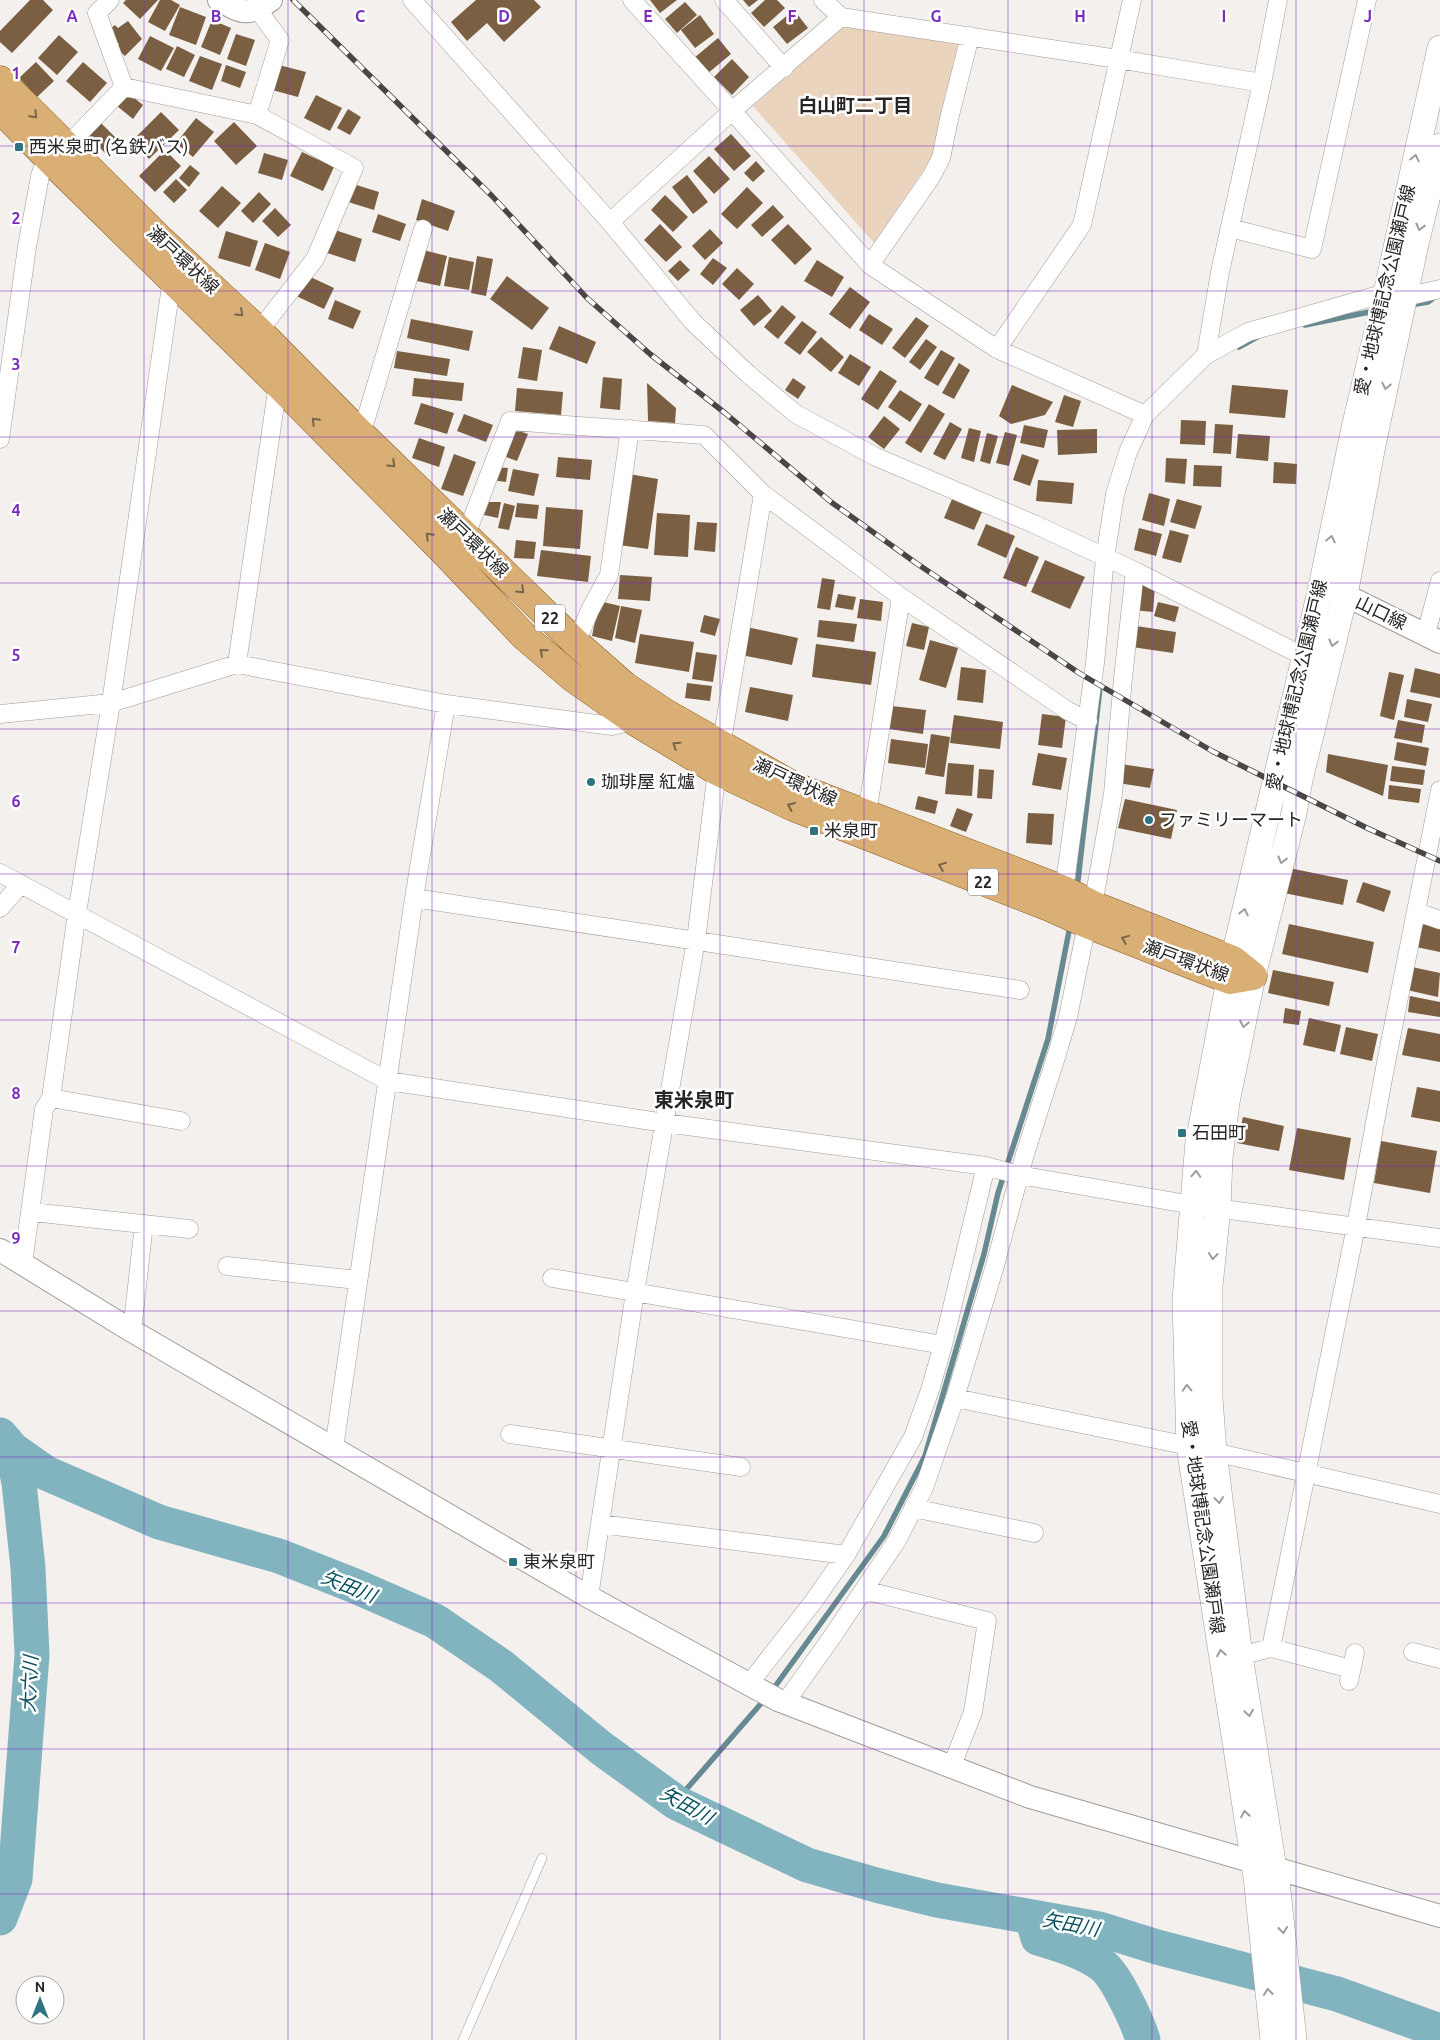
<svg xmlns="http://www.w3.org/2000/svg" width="1440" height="2040" font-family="Ubuntu,'Noto Sans JP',sans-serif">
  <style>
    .green { fill: #ead4bd }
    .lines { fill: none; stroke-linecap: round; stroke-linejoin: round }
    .stream { stroke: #678992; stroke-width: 5.5 }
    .river { stroke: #82b4c0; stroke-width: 35 }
    .building { fill: #7a5f42 }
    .service-casing { stroke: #9f9c99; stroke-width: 10 }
    .minor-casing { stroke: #9f9c99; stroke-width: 19 }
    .tertiary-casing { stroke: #9f9c99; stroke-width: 24 }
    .secondary-casing { stroke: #9f9c99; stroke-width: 26 }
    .primary-casing { stroke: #8a5d1e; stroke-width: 29 }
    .service { stroke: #fff; stroke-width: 9 }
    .minor { stroke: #fff; stroke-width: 18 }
    .tertiary { stroke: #fff; stroke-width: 22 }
    .secondary { stroke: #fff; stroke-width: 25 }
    .primary { stroke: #d9af76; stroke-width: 28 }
    .rail-casing { stroke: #494746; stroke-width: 5.5 }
    .rail { stroke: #fff; stroke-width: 4; stroke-dasharray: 11; stroke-linecap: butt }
    .oneway { stroke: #776449 }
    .oneway2 { stroke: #9e9d9d }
    .grid { fill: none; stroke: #7b2cbf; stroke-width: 1; stroke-opacity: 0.55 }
    .poi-dot { fill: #2d7381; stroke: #fff; stroke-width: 2 }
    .labels { text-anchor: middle; stroke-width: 5; stroke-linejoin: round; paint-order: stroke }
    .shield { fill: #fff; stroke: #686766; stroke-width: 1 }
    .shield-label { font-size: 16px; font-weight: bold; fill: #272625 }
    .poi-label { font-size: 18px; fill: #272625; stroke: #fff; text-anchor: start }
    .street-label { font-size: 18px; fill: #272625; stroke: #fff }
    .neighbourhood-label { font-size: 19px; font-weight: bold; fill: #272625; stroke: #fff }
    .water-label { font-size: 19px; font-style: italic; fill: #04505d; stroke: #fff }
    .quarter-label { font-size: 20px; font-weight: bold; fill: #272625; stroke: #fff }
    .grid-label { font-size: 16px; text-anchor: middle; font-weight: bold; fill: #7b2cbf; stroke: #fff; stroke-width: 5; stroke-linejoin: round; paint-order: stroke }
  </style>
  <rect width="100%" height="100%" fill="#f4f0ed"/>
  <!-- green -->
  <path class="green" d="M852,18L964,37L937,150L874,243L753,106Z"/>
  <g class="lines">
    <!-- stream -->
    <path class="stream" d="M1410,305L1428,302L1436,296
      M1305,325L1374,311
      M1239,347L1257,337
      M1077,889L1100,688
      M771,1692L884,1536L925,1456L984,1254L998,1193L1048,1039L1070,926
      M677,1803L684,1792L765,1699"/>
    <!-- river -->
    <path class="river" d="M0,1435L12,1449L46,1473L159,1522L279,1556L355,1586L435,1621L501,1666L601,1748L677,1803L807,1865L876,1885L937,1900L1099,1929L1157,1947L1337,1994L1440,2031
      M0,1918L15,1879L32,1655L28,1568L19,1483L12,1449
      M1034,1924L1038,1938C1060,1945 1083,1951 1102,1965C1116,1975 1138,2023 1143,2040"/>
  </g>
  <!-- building -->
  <path class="building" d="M30,0H43L53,10L12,53L0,42V31Z
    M126,0H158L140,19L123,3Z
    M160,0H171L180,5L165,31L148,22Z
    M476,0H534L541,7L504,42L487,23L467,41L451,22Z
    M650,0H677L660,13Z
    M743,0H758L749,7Z
    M765,0H777L785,8L764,27L751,13Z
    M685,2L697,15L677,33L665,19Z
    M180,7L206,17L196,45L169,35Z
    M794,10L808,28L787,44L773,27Z
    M700,15L714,34L695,48L681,30Z
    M212,20L231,28L220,55L201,47Z
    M128,21L142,39L125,56L117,49L119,44L107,31L115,25L118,28Z
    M236,34L255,40L246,66L227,59Z
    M59,35L78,52L57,75L38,58Z
    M150,36L174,48L161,71L138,59Z
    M718,38L731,54L707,74L694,58Z
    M177,46L195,55L184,77L166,69Z
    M200,56L222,64L212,90L189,81Z
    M732,59L749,77L732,95L714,77Z
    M36,62L54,81L37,97L19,78Z
    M83,62L107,83L90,102L66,81Z
    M226,65L246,72L240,88L221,81Z
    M279,65L306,72L298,97L272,90Z
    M128,93L143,105L133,119L117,106Z
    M316,95L342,108L330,131L304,118Z
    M348,109L361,117L350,135L337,128Z
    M161,112L179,130L149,159L132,141Z
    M196,118L214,132L193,157L176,143Z
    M234,122L257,146L236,165L214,141Z
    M101,123L121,143L108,156L88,136Z
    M731,134L751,156L734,171L714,149Z
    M165,150L181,166L155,192L139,176Z
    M302,152L334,167L323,191L290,176Z
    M264,153L288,160L282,180L258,173Z
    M709,156L730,179L714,194L693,171Z
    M756,161L765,171L753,182L744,173Z
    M190,165L200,173L189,187L179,178Z
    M687,175L708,202L693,214L672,187Z
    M176,179L187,190L174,203L163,192Z
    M350,183L379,192L374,210L345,201Z
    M222,186L241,203L218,228L199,211Z
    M747,187L763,203L737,229L721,214Z
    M259,192L271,204L253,223L241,211Z
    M665,195L688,217L673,232L651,210Z
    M422,199L455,211L448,231L416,220Z
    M773,205L784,217L762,237L751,225Z
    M275,208L291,225L278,237L262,221Z
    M378,214L406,224L400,241L372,232Z
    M660,224L682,247L666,262L644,240Z
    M788,224L812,249L795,265L771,240Z
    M329,228L362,239L355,262L321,251Z
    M710,229L723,243L705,260L692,246Z
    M226,231L258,241L250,267L218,258Z
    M265,243L290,252L280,279L255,270Z
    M419,249L447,256L440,286L412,280Z
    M477,256L493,259L486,296L471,293Z
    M449,257L474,262L469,290L444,286Z
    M713,258L727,268L713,285L700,274Z
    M680,260L690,270L678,281L668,271Z
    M817,260L844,277L832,297L804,281Z
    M737,268L754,284L739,300L722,284Z
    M304,274L334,288L324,309L294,295Z
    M507,276L549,308L532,330L490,299Z
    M850,287L870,302L850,329L829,314Z
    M758,295L772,311L754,326L740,310Z
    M335,300L361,311L353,329L328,319Z
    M782,305L796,317L778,339L764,327Z
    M869,314L893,329L882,345L859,330Z
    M916,317L929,326L905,358L892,348Z
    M411,319L473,331L469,351L407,338Z
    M802,321L817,332L800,355L784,343Z
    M559,326L596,342L587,364L549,349Z
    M821,337L844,357L831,372L807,352Z
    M926,339L937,347L920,370L909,362Z
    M523,347L542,350L537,381L518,378Z
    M941,350L955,358L938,386L924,378Z
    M397,351L450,359L447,376L394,368Z
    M850,354L871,367L859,386L838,373Z
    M959,363L970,370L954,399L942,393Z
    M880,370L897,381L878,410L861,399Z
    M603,377L622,379L620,410L600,408Z
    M414,378L464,383L462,401L412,396Z
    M793,378L806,387L798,399L785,390Z
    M647,383L676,408L675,423L648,421Z
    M1012,385L1053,402L1045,415L1011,424L999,416Z
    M1232,385L1288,390L1285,418L1229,413Z
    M517,388L563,392L561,415L515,411Z
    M900,390L922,404L910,422L888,407Z
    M1064,395L1081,401L1073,427L1055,422Z
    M421,403L454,413L447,434L414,424Z
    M929,404L945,414L921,453L905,443Z
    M464,414L493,425L486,442L457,431Z
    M884,416L900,429L884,449L868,437Z
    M1181,420L1206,421L1205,445L1180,444Z
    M950,422L962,429L945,460L933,454Z
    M1215,424L1233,425L1231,454L1213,453Z
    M1024,425L1048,430L1044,448L1020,443Z
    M511,428L528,434L517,461L501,455Z
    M969,428L981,431L974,462L961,458Z
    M1097,429V453L1058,455L1057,430Z
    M1005,432L1017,435L1009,466L996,463Z
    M987,433L998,436L990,464L980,461Z
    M1238,434L1270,436L1268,461L1236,458Z
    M419,438L445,447L439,467L412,458Z
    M454,454L476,462L463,496L441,489Z
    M1022,454L1039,460L1030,486L1013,480Z
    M558,457L592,460L590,480L556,477Z
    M1166,458L1187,459L1185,484L1165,482Z
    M1274,462L1297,464L1296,484L1273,483Z
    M1194,465L1222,466L1221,487L1193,486Z
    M493,467L508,468L506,482L491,480Z
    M513,469L539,474L534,496L508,491Z
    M629,474L658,479L648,549L619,545Z
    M1038,480L1074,483L1072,504L1036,501Z
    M1149,493L1170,499L1164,526L1142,520Z
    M952,499L982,512L974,530L944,518Z
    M1177,499L1202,506L1195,529L1170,522Z
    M489,502H501L498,518L484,515Z
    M504,503L515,506L509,530L498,528Z
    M517,503L539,505L537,519L515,517Z
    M546,507L583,510L580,549L543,546Z
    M657,513L690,515L688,557L654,555Z
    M697,522L717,523L715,552L694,550Z
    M986,524L1015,536L1006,558L977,545Z
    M1139,528L1162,534L1156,556L1134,550Z
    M1170,530L1189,535L1181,563L1162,558Z
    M516,540L536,542L534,559L514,558Z
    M1016,547L1039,557L1026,587L1003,578Z
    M541,550L591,556L588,582L537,576Z
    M1045,560L1085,577L1070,609L1031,592Z
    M620,575L652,577L650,601L618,599Z
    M822,578L835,580L830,610L817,608Z
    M1136,584L1155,586L1153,612L1133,610Z
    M838,594L856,597L853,610L835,607Z
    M860,599L883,602L881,621L857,618Z
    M599,601L620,606L612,641L592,636Z
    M1158,602L1179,607L1175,622L1154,616Z
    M621,606L642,610L635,643L615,638Z
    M704,615L720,619L715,636L700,632Z
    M819,620L857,624L854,642L817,637Z
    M912,623L929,627L924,650L906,646Z
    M1136,626L1176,632L1173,653L1132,647Z
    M747,627L798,638L792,665L741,655Z
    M640,634L694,642L689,672L635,663Z
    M930,640L958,648L946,688L919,680Z
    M816,644L876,652L871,685L812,677Z
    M696,652L717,655L713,682L692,679Z
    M961,667L986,670L983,703L957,700Z
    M1415,668L1440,674V698L1410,692Z
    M1389,672L1404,675L1394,720L1380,716Z
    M687,683L712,686L710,701L685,698Z
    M750,687L793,695L788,721L745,712Z
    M1407,699L1432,704L1428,722L1404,717Z
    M892,706L926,710L923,734L889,729Z
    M1042,714L1066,717L1062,748L1038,745Z
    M954,715L1003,722L1000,749L950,743Z
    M1398,720L1425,725L1422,743L1394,738Z
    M931,734L950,737L944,777L925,774Z
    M891,739L928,744L925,768L888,763Z
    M1397,742L1429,748L1426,766L1394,760Z
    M1038,753L1067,758L1061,790L1032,785Z
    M1328,754L1388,765L1383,796L1326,772Z
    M948,763L974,765L972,796L945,794Z
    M1121,764L1154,769L1150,788L1118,783Z
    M1392,766L1425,770L1423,785L1390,781Z
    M979,769L994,770L992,799L977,798Z
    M1389,785L1421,789L1419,803L1388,799Z
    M918,796L938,801L935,814L915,809Z
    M1125,799L1177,810L1171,839L1118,828Z
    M957,808L973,814L966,832L950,826Z
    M1028,813L1054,814L1052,845L1026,843Z
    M1289,868L1348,880L1343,905L1284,893Z
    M1363,882L1391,891L1384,912L1356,902Z
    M1422,923L1440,927V952L1416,947Z
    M1289,924L1374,942L1368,973L1282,954Z
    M1412,967L1440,973L1438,997L1407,990Z
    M1273,970L1334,982L1329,1006L1268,993Z
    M1410,996L1440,1002V1017L1408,1012Z
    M1285,1008L1301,1011L1299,1025L1283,1023Z
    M1309,1018L1341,1025L1335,1052L1303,1045Z
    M1346,1027L1378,1034L1372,1061L1340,1054Z
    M1408,1028L1440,1034V1062L1402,1055Z
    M1417,1087L1440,1091V1122L1411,1117Z
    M1243,1117L1284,1126L1279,1151L1237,1143Z
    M1297,1128L1351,1138L1344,1180L1289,1170Z
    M1381,1141L1437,1151L1430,1193L1374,1183Z"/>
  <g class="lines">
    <defs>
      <path id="service" d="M463,2040L542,1858"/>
      <path id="minor" d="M110,0L97,13L124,87L257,115L280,40L258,10
        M412,0L610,222L732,111L870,265L997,349
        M632,0L732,111L841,17
        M724,0L784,68
        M823,0L841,17L1118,59L1262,83
        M1132,0L1082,225L997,349L1145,415L1206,355L1220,272L1262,83L1278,0
        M257,115L354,168L315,259L259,331
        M66,147L124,87
        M610,222L693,322L748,374L796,414L876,457L1034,524L1135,571L1123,678L1113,794L1093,905
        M1230,228L1312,249L1367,0
        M870,265L931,177L941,158L949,119L970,36
        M1405,297L1440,289
        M1206,355L1248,332L1386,293
        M361,435L423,229
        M0,439L27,247L40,176L42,170L50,160
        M763,494L901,597L1068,711L1088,721
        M466,535L510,421L704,435L763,494L717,771L696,940L635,1292L589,1597
        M1135,571L1305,657
        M1426,634L1440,581
        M576,643L590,610L609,575L630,429
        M237,664L278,384
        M0,714L111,703L237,664L446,704L612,726L634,721
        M867,814L901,597
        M0,873L388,1081L665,1123L986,1166L1019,1175L1193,1205L1440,1238
        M1064,890L1095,663L1105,558L1115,494L1128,452L1145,415
        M414,898L1020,990
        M0,908L21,884
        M1417,912L1440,920
        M51,1098L181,1121
        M32,1212L189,1229
        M23,1264L44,1109L51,1098L77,913L111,703L172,279
        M227,1266L357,1280
        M552,1278L943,1345
        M132,1331L144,1224
        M955,1398L1189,1446
        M510,1434L741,1467
        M334,1448L414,898L446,704
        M1214,1452L1440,1504
        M913,1508L1034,1533
        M600,1524L846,1555
        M864,1590L987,1621L973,1712L951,1768
        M1271,1648L1351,1669
        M1413,1652L1440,1659
        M1240,1656L1271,1648L1356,1226L1385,1068L1440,790
        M1349,1681L1355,1653
        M749,1684L813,1602L846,1555L913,1437L930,1390L943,1345L986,1166
        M785,1703L832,1637L896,1542L924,1488L955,1398L994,1269L1025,1154L1056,1057L1068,1017L1087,924"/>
      <path id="tertiary" d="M219,0C242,13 248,17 271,0
        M1328,589L1345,595L1440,642
        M0,1250L132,1331L589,1597L778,1700L1030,1797L1440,1916"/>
      <path id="secondary" d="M1273,2040L1256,1877L1189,1446L1185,1300L1198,1142L1233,960L1321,587L1354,428L1386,293L1440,48
        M1294,2040L1277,1881L1274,1868L1240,1656L1214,1452L1210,1398V1286L1218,1208L1220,1158L1227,1102L1253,976L1294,813L1300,780L1345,595L1373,445L1416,244L1440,146"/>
      <path id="primary" d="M0,80L161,240L259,331L356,429L576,643L625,686L664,712L794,786L1064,890L1093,905L1233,960L1253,976
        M0,109L50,160L278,384L446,554L524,636L573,678L634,721L717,771L793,807L1049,907L1087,924L1230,980L1253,976"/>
    </defs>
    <!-- service casing -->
    <use href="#service" class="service-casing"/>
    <!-- minor casing -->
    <use href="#minor" class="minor-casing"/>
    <!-- tertiary casing -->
    <use href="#tertiary" class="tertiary-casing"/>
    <!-- secondary casing -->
    <use href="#secondary" class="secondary-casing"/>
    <!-- primary casing -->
    <use href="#primary" class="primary-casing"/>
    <!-- service -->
    <use href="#service" class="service"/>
    <!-- minor -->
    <use href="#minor" class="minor"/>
    <!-- tertiary -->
    <use href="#tertiary" class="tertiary"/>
    <!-- secondary -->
    <use href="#secondary" class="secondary"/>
    <!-- primary -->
    <use href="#primary" class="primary"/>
    <defs>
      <path id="rail" d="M293,0L492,196L587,298L650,354L725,413L831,502L916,563L1079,673L1212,751L1367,828L1440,861"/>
    </defs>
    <!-- rail casing -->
    <use href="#rail" class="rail-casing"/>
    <!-- rail -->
    <use href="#rail" class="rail"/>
  </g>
  <!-- one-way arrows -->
  <defs><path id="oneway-chevron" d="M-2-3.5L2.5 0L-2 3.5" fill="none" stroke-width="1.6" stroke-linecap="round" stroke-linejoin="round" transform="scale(1.25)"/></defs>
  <g class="oneway">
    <use href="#oneway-chevron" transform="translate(34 115) rotate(46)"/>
    <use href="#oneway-chevron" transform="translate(240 313) rotate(43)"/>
    <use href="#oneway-chevron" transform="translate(315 421) rotate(-135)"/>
    <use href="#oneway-chevron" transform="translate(392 464) rotate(44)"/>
    <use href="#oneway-chevron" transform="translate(429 536) rotate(-135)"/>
    <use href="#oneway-chevron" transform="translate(521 590) rotate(44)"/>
    <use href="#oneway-chevron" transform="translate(543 652) rotate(-139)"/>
    <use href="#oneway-chevron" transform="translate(676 745) rotate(-147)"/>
    <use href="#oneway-chevron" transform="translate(791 806) rotate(-156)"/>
    <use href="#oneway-chevron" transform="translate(942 866) rotate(-159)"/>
    <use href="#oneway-chevron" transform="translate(1125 939) rotate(-158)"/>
  </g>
  <g class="oneway2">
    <use href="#oneway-chevron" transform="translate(1415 158) rotate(-78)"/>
    <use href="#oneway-chevron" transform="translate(1420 227) rotate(104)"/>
    <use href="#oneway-chevron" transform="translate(1386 386) rotate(102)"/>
    <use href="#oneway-chevron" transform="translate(1331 539) rotate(-78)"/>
    <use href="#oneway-chevron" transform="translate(1333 643) rotate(104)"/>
    <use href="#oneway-chevron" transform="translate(1282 860) rotate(104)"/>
    <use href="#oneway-chevron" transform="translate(1244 912) rotate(-77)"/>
    <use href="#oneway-chevron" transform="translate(1244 1024) rotate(101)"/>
    <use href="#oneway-chevron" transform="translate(1196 1174) rotate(-86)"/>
    <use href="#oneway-chevron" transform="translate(1213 1256) rotate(96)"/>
    <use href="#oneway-chevron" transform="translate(1187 1388) rotate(-92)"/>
    <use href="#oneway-chevron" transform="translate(1219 1500) rotate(83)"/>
    <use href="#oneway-chevron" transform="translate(1221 1653) rotate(-99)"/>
    <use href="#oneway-chevron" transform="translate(1249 1713) rotate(81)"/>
    <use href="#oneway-chevron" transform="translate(1245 1814) rotate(-99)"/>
    <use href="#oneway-chevron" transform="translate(1283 1930) rotate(84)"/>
    <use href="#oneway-chevron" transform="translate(1268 1992) rotate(-96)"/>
  </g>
  <!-- grid -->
  <path class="grid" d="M144,0V2040M288,0V2040M432,0V2040M576,0V2040M720,0V2040M864,0V2040M1008,0V2040M1152,0V2040M1296,0V2040M0,146H1440M0,291H1440M0,437H1440M0,583H1440M0,729H1440M0,874H1440M0,1020H1440M0,1166H1440M0,1311H1440M0,1457H1440M0,1603H1440M0,1749H1440M0,1894H1440"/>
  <!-- markers -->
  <g class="poi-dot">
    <rect x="14" y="142" width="10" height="10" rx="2.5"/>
    <circle cx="591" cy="782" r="5"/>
    <circle cx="1149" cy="820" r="5"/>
    <rect x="809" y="826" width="10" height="10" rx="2.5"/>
    <rect x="1177" y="1128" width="10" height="10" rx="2.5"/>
    <rect x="508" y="1557" width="10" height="10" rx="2.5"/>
  </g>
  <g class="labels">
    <!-- shield labels -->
    <g class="shield">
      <rect x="535" y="604.5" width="30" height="27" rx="4"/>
      <rect x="968" y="868.5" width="30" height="27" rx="4"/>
    </g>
    <g class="shield-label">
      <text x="550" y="624">22</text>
      <text x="983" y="888">22</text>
    </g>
    <!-- poi labels -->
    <g class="poi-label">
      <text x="29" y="153">西米泉町 (名鉄バス)</text>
      <text x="601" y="788">珈琲屋 紅爐</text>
      <text x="1159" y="826">ファミリーマート</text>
      <text x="824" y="837">米泉町</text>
      <text x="1192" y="1139">石田町</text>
      <text x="523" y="1568">東米泉町</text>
    </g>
    <!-- street labels -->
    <g class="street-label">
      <text transform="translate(183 260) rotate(43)" y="6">瀬戸環状線</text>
      <text transform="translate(1385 290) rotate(-77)" y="6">愛・地球博記念公園瀬戸線</text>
      <text transform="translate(473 543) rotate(44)" y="6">瀬戸環状線</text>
      <text transform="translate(1381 613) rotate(26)" y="6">山口線</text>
      <text transform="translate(1297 685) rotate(-77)" y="6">愛・地球博記念公園瀬戸線</text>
      <text transform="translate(795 782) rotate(25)" y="6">瀬戸環状線</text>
      <text transform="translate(1186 961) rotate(20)" y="6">瀬戸環状線</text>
      <text transform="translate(1203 1527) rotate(82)" y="6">愛・地球博記念公園瀬戸線</text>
    </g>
    <!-- neighbourhood labels -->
    <g class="neighbourhood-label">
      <text x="855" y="112">白山町二丁目</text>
    </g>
    <!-- water labels -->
    <g class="water-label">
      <text transform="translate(349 1586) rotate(22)" y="7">矢田川</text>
      <text transform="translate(29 1684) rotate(-87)" y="7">大六川</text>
      <text transform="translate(687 1805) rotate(29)" y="7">矢田川</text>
      <text transform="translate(1071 1924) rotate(11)" y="7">矢田川</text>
    </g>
    <!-- quarter labels -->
    <g class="quarter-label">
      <text x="694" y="1107">東米泉町</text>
    </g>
  </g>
  <g class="grid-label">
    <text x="72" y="22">A</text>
    <text x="216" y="22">B</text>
    <text x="360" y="22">C</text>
    <text x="504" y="22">D</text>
    <text x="648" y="22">E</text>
    <text x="792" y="22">F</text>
    <text x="936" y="22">G</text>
    <text x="1080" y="22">H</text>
    <text x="1224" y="22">I</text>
    <text x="1368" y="22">J</text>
    <text x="16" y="79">1</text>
    <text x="16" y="224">2</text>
    <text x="16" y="370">3</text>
    <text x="16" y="516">4</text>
    <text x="16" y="661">5</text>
    <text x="16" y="807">6</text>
    <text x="16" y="953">7</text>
    <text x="16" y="1099">8</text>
    <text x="16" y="1244">9</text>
  </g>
  <!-- north arrow -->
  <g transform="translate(40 2000)"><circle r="24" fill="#ffffff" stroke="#a9a8a8"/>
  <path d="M0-4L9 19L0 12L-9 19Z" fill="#2d7381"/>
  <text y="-8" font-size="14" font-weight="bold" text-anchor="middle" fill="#272625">N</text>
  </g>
</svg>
